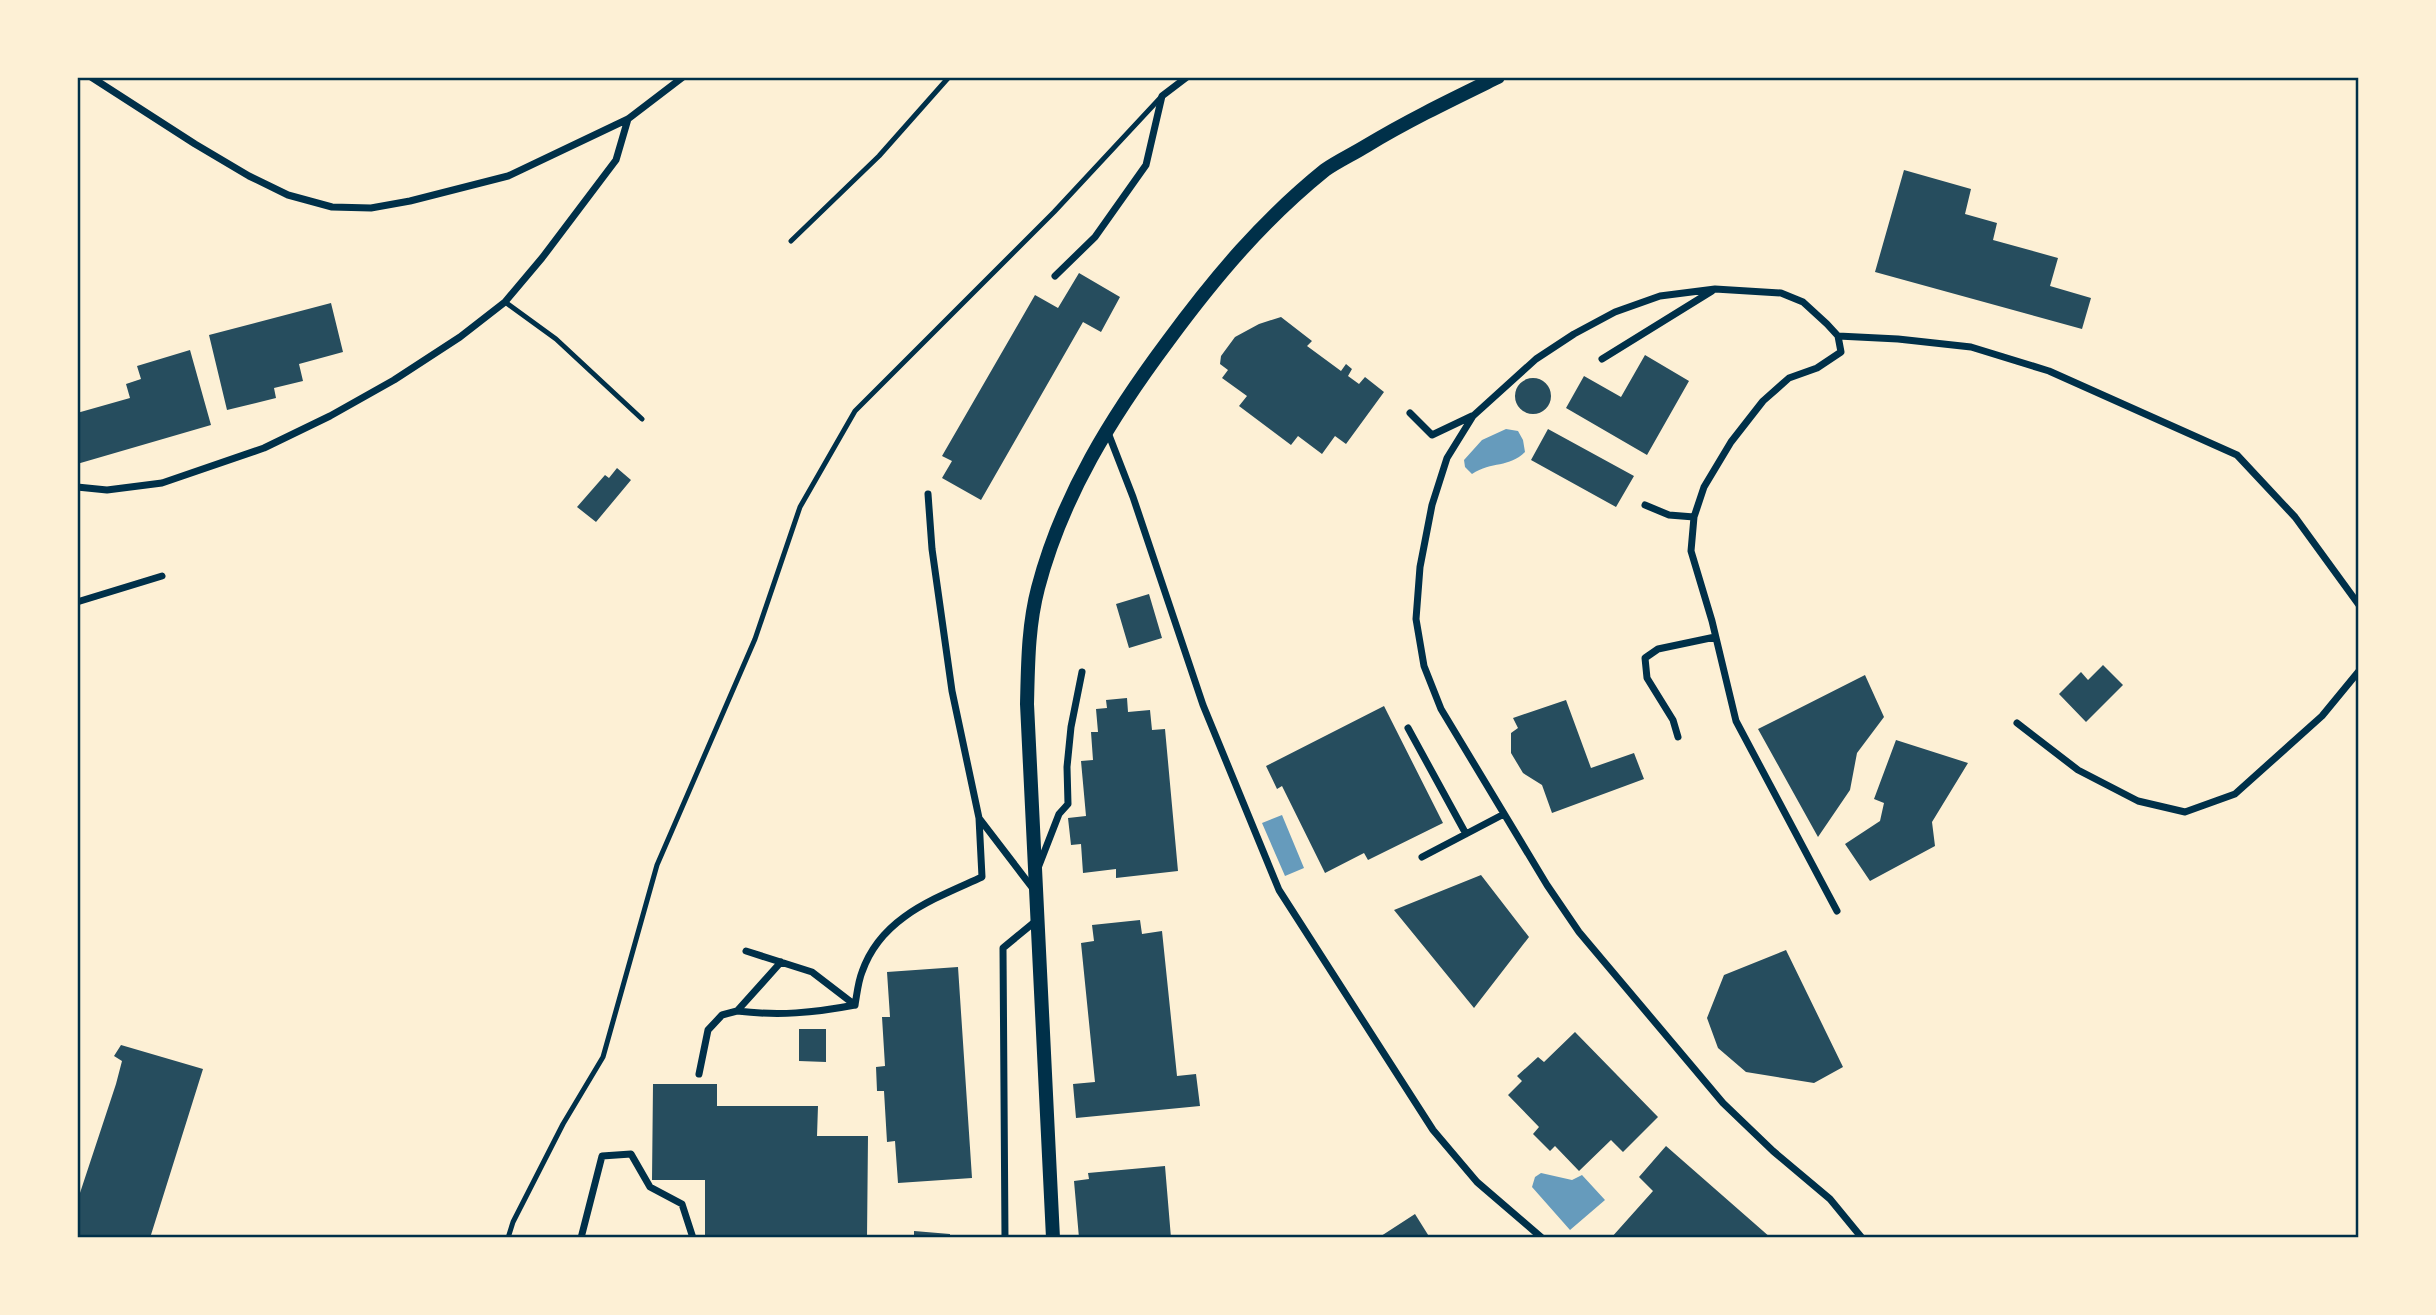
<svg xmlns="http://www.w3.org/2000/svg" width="2436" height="1315" font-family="Ubuntu,sans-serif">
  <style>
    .water { fill: #669bbc }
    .building { fill: #264d5e }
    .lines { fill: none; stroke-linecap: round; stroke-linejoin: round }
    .service { stroke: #003049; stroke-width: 5 }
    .minor { stroke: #003049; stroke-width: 7 }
    .secondary { stroke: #003049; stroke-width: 14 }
    .neatline { fill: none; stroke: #003049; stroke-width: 2.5 }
  </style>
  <rect width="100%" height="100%" fill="#fdf0d5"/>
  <!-- water -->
  <path class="water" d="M1506,429L1518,431L1523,440L1525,452C1509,468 1492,461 1472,474L1465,467L1464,460L1482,440Z
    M1282,815L1304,868L1285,876L1262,823Z
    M1541,1173L1572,1180L1582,1175L1605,1200L1570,1230L1532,1187L1535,1177Z"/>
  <!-- building -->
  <path class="building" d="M1904,170L1971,189L1965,214L1997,223L1993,240L2058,258L2050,286L2091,298L2082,329L1875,272Z
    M1079,273L1120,297L1101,332L1083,322L981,500L942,478L952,461L942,456L1035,295L1058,308Z
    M331,303L343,352L299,364L303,381L274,388L276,398L227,410L209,335Z
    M1281,317L1312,341L1307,346L1341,371L1346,364L1352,369L1348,376L1359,384L1365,377L1384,392L1346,444L1335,436L1322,454L1298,436L1291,445L1239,406L1247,396L1222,378L1228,370L1220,364L1221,356L1235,337L1259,324Z
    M190,350L211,425L77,464V413L130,398L126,384L141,379L137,366Z
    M1645,355L1689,381L1647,455L1566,408L1584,376L1621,397Z
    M1515 396a18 18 0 1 1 36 0a18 18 0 1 1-36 0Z
    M1548,429L1634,476L1616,507L1531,460Z
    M617,468L631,480L596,522L577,507L605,475L609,478Z
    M1149,594L1162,638L1129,648L1116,604Z
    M2103,665L2123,685L2086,722L2059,694L2081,672L2088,680Z
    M1865,675L1884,717L1857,753L1850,790L1818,837L1758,729Z
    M1127,698L1128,712L1150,710L1152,730L1165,729L1178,871L1116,878V869L1083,873L1081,844L1071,845L1068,818L1086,816L1081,761L1093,760L1091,732H1098L1096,709L1107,708L1106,700Z
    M1566,700L1591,768L1634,753L1644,779L1552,813L1542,785L1523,773L1511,753V733L1518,728L1513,718Z
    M1384,706L1443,823L1368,860L1364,853L1325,873L1282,786L1277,789L1266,766Z
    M1896,740L1968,763L1932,822L1935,846L1870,881L1845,844L1880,821L1884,803L1874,799Z
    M1481,875L1529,937L1474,1008L1394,910Z
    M1140,920L1142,934L1162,931L1177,1076L1196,1074L1200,1106L1076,1118L1073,1084L1095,1082L1081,943L1094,941L1092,925Z
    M1786,950L1843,1067L1814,1083L1746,1072L1718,1048L1707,1018L1724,975Z
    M958,967L972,1178L898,1183L895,1141L887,1142L884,1091H877L876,1067L885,1066L882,1017H890L887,972Z
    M799,1029H826V1062L799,1061Z
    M1575,1032L1658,1117L1623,1152L1611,1140L1579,1171L1555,1146L1550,1151L1533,1134L1539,1127L1508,1095L1522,1081L1517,1076L1538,1057L1544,1062Z
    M121,1045L203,1069L150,1238H77V1202L116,1084L122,1061L114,1056Z
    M653,1084H717V1106H818L817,1136H868L867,1238L705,1237V1180H652Z
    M1666,1146L1771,1238H1611L1653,1191L1639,1177Z
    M1165,1166L1171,1238H1079L1074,1181L1089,1179L1088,1173Z
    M1415,1214L1430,1238H1378Z
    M914,1231L950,1234V1238H914Z"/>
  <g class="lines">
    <!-- service -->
    <path class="service" d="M791,241L879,156L949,77
      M505,302L556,339L642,419
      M508,1238L513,1222L563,1124L603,1057L657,865L755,639L800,507L855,411L1054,212L1162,96"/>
    <!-- minor -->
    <path class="minor" d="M91,77L195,144L249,176L288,195L332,207L371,208L410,201L508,176L628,119L683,77
      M1055,276L1095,237L1146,165L1162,96L1187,77
      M1838,336L1898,339L1971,347L2049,371L2237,455L2295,517L2359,605
      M1602,359L1712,291
      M1410,413L1432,435L1472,416
      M1107,430L1133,497L1203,705L1279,890L1433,1130L1477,1182L1542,1238
      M77,487L107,490L162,483L264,448L330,416L394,380L460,337L505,302L542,258L616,160L628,119
      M928,494L932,549L952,691L979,818L1034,890
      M1645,505L1669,515L1694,517
      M77,602L162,576
      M2017,723L2078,770L2138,801L2185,812L2235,794L2322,716L2359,671
      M1408,728L1466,834
      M1678,737L1673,720L1647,678L1645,658L1658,649L1715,637
      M1422,857L1504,814
      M1038,868L1059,814L1068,804L1067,767L1071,727L1082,672
      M1837,911L1736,721L1712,621L1691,551L1694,517L1704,487L1731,442L1763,401L1789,378L1817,368L1841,352L1838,336L1827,324L1803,302L1781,293L1715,289L1660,296L1615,312L1574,334L1536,359L1473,416L1447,458L1432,505L1420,567L1416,619L1424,666L1441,709L1547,885L1579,932L1723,1103L1773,1151L1830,1199L1862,1238
      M746,951L812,972L855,1005
      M855,1005C857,994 858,982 862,972C881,917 934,899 982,877L979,818
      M737,1011C779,1016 813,1013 855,1005
      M699,1074L708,1030L722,1015L737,1011L781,962
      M581,1238L602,1156L631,1154L650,1187L682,1204L693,1238
      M1005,1238L1003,948L1037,920"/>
    <!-- secondary -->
    <path class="secondary" d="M1053,1238L1027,704C1028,665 1028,626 1038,588C1062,496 1112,416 1168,341C1215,277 1263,220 1325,170C1338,161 1353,154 1366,146C1409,120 1453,99 1498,77"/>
  </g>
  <!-- border -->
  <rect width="2436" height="1315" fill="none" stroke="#fdf0d5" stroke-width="158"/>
  <rect x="79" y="79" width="2278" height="1157" class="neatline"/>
</svg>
